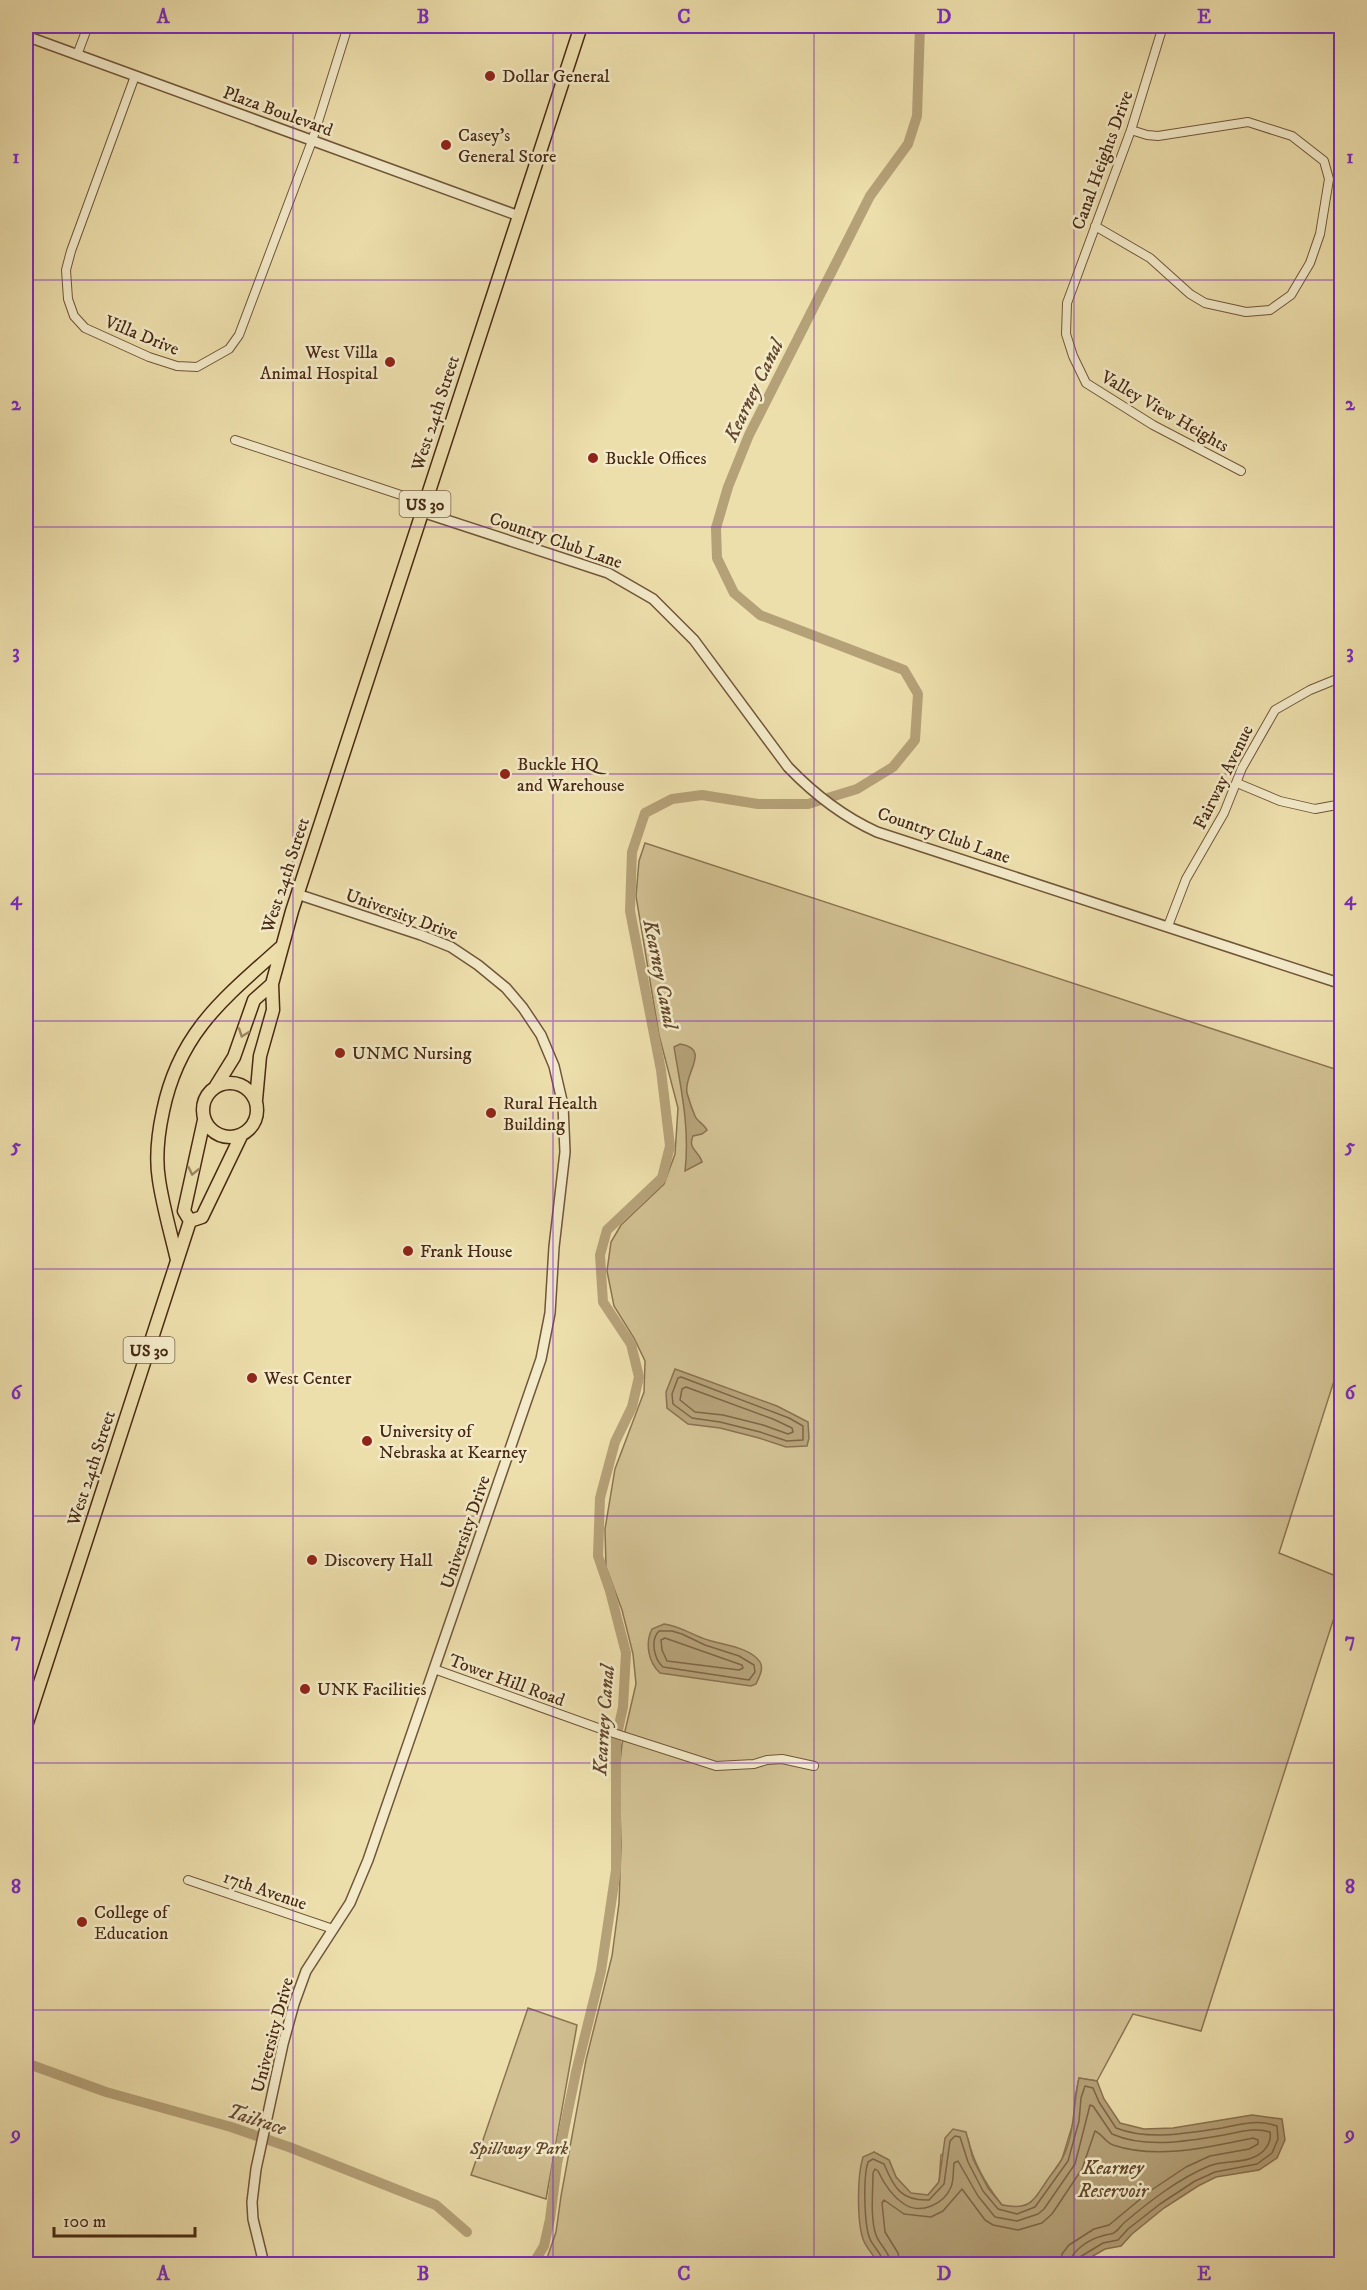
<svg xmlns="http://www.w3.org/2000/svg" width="1367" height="2290" font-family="'IM FELL DW Pica',serif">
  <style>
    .green { fill: #d1c092; stroke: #8c7452; stroke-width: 1.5 }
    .water { fill: #b5a178; stroke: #897150; stroke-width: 1.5 }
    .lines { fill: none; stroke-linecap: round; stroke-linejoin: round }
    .shore { stroke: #7e6546; stroke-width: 1.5 }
    .canal { stroke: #b5a178; stroke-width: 10 }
    .minor-casing { stroke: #715639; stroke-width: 10 }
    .tertiary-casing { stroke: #715639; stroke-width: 12 }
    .primary-casing { stroke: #482913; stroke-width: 15 }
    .minor { stroke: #f3eac9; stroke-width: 8 }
    .tertiary { stroke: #f3eac9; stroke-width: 9 }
    .primary { stroke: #eddfac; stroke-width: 12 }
    .oneway { stroke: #9a8460 }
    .grid { fill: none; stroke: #7b2cbf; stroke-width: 1.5; stroke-opacity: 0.55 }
    .poi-dot { fill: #8f2418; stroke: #f3eac9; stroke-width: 2 }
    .labels { text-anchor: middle; stroke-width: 5; stroke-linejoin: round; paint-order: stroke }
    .shield { fill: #f3eac9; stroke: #7b634a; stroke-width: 1.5 }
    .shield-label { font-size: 16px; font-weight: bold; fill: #482913 }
    .poi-label { font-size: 18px; fill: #482913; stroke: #f3eac9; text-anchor: start }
    .street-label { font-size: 18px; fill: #482913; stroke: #f3eac9 }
    .park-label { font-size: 18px; font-style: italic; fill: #63472c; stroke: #f3eac9 }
    .water-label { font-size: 20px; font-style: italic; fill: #63472c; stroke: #f3eac9 }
    .neatline { fill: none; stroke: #7b2cbf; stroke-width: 2 }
    .grid-label { font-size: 20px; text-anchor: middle; font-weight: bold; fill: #7b2cbf }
  </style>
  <rect width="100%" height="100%" fill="#eddfac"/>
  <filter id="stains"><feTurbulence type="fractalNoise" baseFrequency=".00333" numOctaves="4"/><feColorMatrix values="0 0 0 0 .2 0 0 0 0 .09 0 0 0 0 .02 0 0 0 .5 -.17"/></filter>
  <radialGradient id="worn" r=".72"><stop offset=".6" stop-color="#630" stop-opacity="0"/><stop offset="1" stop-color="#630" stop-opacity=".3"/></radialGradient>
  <!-- green -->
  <path class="green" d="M645,843L1341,1071V1359L1279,1553L1341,1578V1596L1201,2031L1133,2014L1097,2081L1079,2078L1075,2097L1074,2120L1062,2159L1033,2202L1017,2208L1002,2205C986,2185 974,2165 968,2139L941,2155L939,2182L928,2195L912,2196L896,2177L889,2160L874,2152L878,2264H728L724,2259L712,2257L707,2264H545L556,2232L561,2196L586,2060L612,1956L619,1903L621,1845L619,1771L622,1744L636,1684L633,1654L622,1610L606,1567L605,1529L615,1469L644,1392L645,1361L634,1338L614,1306L607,1271L611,1242L621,1225L664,1184L675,1154L678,1108L659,1035L636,896L639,861Z
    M528,2008L577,2025L546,2199L471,2175Z"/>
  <!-- water -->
  <path class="water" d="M680,1044C712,1049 683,1074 687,1093C689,1100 692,1109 695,1116C697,1121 704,1124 707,1130L702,1134L693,1136C687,1149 700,1152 702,1162L685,1171C690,1128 681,1089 674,1047Z
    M675,1369L777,1406L808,1422L809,1438L807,1446L786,1447L759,1438L720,1428L688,1424L667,1408L666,1392Z
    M664,1624C680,1626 692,1635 708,1640C723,1645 750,1647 760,1662C764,1669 759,1677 756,1684L751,1686L660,1673C648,1662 645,1643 652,1629Z
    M1079,2078L1097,2081L1104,2099L1120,2123L1144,2129L1173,2128L1252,2115L1282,2119L1285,2140L1277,2158L1259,2170L1216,2177L1198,2186L1164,2208L1132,2234L1121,2246L1105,2249L1079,2264H878C875,2256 866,2248 863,2239C857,2221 857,2176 863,2157L874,2152L889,2160L896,2177L911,2193L928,2195L939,2182L945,2138L953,2129L966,2132L973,2159L988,2188L1002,2205C1029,2210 1032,2203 1046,2182C1051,2174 1058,2167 1062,2159C1075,2135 1073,2104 1079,2078Z"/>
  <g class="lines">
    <!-- shore -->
    <path class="shore" d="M681,1377L789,1418L803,1426V1440L787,1441L760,1432L720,1422L692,1418L673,1404L672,1394L678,1378Z
      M686,1387L773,1419L792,1428L793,1432L788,1434L763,1425L723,1415L695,1412L680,1400L682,1389Z
      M659,1631H672L682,1634L705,1645L739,1656L754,1665L755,1672L749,1680L663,1667C654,1659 650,1640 659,1631Z
      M665,1638L736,1663L742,1665L743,1668L739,1670L667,1661L662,1650L661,1640Z
      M884,2264C883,2255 874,2248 870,2239C864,2225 863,2177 868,2162L873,2159L884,2164C894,2188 901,2201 929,2200L944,2184L950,2141L955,2136L960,2137L968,2162L983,2191L998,2209L1017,2214L1035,2207L1068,2161L1079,2121L1081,2098L1085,2086L1093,2088L1099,2102L1116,2128C1149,2141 1188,2133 1222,2128C1241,2124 1258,2119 1277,2126L1278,2139L1272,2153L1257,2164L1215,2172L1195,2181L1160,2204L1128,2229L1118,2240L1103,2243L1080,2257L1077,2264
      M891,2264C890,2252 880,2246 876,2235C870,2218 873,2191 873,2173L875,2169L878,2171C884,2184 892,2196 904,2204C921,2215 944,2204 951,2187C954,2180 953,2170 954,2163L958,2161L978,2196L995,2217L1017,2221L1038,2214L1044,2209L1075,2164L1090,2105L1093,2106L1112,2134C1146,2149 1189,2141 1224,2135C1240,2132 1255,2127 1270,2132C1272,2143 1264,2153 1254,2157C1240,2164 1223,2160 1209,2166C1178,2179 1150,2201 1125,2222C1121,2225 1119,2230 1115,2232C1112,2235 1106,2234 1102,2236C1090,2239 1070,2251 1070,2264
      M900,2264L898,2253L885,2232L882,2203L884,2200L904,2214L931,2217L943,2211L962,2189L985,2220L993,2225L1018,2230L1042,2223L1052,2214L1082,2169L1095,2131C1102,2134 1105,2142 1113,2145C1157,2160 1209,2147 1253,2138L1258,2140V2144L1249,2149L1210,2156L1186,2167L1150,2191L1109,2225L1094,2229L1069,2245L1062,2254L1061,2264"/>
    <!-- canal -->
    <path class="canal" d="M26,2063L106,2092L231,2127L289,2147L436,2205L467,2232
      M533,2264L544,2246L550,2219L557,2164L576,2072L601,1971L616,1870V1739L623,1707L626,1653L610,1591L598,1556L600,1498L615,1442L632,1407L639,1377L631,1344L603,1302L600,1255L607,1230L662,1178L670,1146L661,1070L630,911L632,852L645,813L672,799L702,795L758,804H808L857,789L893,767L915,740L918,694L904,670L760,615L734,593L717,558L716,528L728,487L749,435L870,196L908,144L917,116L920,26"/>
    <defs>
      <path id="minor" d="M1163,26L1131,130L1067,303L1066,334L1073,356L1086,383L1153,425L1241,471
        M77,55L88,26
        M135,76L71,251L66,270L68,299L74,316L85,328L149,357L177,366L197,367L229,349L239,335L312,141L348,26
        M1095,226L1150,258L1190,294L1205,303L1246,312L1270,310L1291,295L1310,263L1320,234L1329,179L1324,161L1292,136L1248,122L1158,136L1147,135L1131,130
        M235,440L425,503
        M1237,783L1280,801L1315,809L1342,804
        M1168,926L1186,879L1224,813L1242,768L1275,710L1310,690L1342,677
        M434,1669L601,1729L716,1766L754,1764L767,1760L782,1759L814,1766
        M188,1880L333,1929"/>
      <path id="tertiary" d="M26,36L519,216
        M422,512L608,573L653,599L694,640L788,767C813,793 844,817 877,832L1342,984
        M264,2264L253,2219L252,2202L256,2169L283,2044L294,2004L306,1971L350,1903L368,1860L541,1359L550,1313L554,1247L565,1152L563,1105L554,1066L541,1035L523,1008L506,988L478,965L451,947L421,935L297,894"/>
      <path id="primary" d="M203 1110a27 27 0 1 1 54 0a27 27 0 1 1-54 0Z
        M216,1086L234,1057L254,1000L272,984
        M256,1100L260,1056L273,1010L272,984L292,911L581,26
        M190,1221L202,1217L241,1136
        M177,1260C171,1234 163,1207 159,1180C155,1156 158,1134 163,1111C179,1033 223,999 280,948
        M26,1726L190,1221L184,1211L204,1120"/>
    </defs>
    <!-- minor casing -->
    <use href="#minor" class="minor-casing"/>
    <!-- tertiary casing -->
    <use href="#tertiary" class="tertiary-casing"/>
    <!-- primary casing -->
    <use href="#primary" class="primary-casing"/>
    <!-- minor -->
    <use href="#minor" class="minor"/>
    <!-- tertiary -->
    <use href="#tertiary" class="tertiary"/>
    <!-- primary -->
    <use href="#primary" class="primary"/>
  </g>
  <!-- one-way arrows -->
  <defs><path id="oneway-chevron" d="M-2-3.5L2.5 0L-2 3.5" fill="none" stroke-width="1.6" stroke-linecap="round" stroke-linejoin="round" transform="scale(1.5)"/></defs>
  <g class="oneway">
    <use href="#oneway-chevron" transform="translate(243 1033) rotate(110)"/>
    <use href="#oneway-chevron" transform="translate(193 1171) rotate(102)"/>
  </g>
  <!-- grid -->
  <path class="grid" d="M293,26V2264M553,26V2264M814,26V2264M1074,26V2264M26,280H1342M26,527H1342M26,774H1342M26,1021H1342M26,1269H1342M26,1516H1342M26,1763H1342M26,2010H1342"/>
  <!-- markers -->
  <g class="poi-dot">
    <circle cx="490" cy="76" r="6"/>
    <circle cx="446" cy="145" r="6"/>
    <circle cx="390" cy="362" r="6"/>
    <circle cx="593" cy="458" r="6"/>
    <circle cx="505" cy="774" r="6"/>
    <circle cx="340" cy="1053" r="6"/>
    <circle cx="491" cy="1113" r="6"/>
    <circle cx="408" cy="1251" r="6"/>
    <circle cx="252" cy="1378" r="6"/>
    <circle cx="367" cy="1441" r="6"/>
    <circle cx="312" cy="1560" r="6"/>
    <circle cx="305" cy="1689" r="6"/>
    <circle cx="82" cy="1922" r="6"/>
  </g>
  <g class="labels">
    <!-- shield labels -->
    <g class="shield">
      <rect x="399.5" y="491" width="51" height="26" rx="4.5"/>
      <rect x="123.5" y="1337" width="51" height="26" rx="4.5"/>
    </g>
    <g class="shield-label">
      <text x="425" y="510">US 30</text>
      <text x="149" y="1356">US 30</text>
    </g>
    <!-- poi labels -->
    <g class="poi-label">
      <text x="502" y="82">Dollar General</text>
      <text x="458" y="141">Casey's<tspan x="458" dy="21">General Store</tspan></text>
      <text x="378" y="358" text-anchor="end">West Villa<tspan x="378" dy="21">Animal Hospital</tspan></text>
      <text x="605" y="464">Buckle Offices</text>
      <text x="517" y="770">Buckle HQ<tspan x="517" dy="21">and Warehouse</tspan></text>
      <text x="352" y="1059">UNMC Nursing</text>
      <text x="503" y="1109">Rural Health<tspan x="503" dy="21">Building</tspan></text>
      <text x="420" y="1257">Frank House</text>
      <text x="264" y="1384">West Center</text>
      <text x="379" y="1437">University of<tspan x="379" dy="21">Nebraska at Kearney</tspan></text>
      <text x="324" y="1566">Discovery Hall</text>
      <text x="317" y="1695">UNK Facilities</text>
      <text x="94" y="1918">College of<tspan x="94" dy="21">Education</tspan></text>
    </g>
    <!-- street labels -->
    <g class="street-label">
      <text transform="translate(278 111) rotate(20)" y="6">Plaza Boulevard</text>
      <text transform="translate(1102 160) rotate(-70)" y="6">Canal Heights Drive</text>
      <text transform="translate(142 335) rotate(22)" y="6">Villa Drive</text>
      <text transform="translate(1165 411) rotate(30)" y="6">Valley View Heights</text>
      <text transform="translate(435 413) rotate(-72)" y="6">West 24th Street</text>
      <text transform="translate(556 540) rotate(19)" y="6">Country Club Lane</text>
      <text transform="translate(1223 777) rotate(-64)" y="6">Fairway Avenue</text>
      <text transform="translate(944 835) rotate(19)" y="6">Country Club Lane</text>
      <text transform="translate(285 875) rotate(-72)" y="6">West 24th Street</text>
      <text transform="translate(402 914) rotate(20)" y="6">University Drive</text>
      <text transform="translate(91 1468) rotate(-72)" y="6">West 24th Street</text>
      <text transform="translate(465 1532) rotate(-71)" y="6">University Drive</text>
      <text transform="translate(507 1680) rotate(20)" y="6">Tower Hill Road</text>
      <text transform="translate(265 1890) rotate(19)" y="6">17th Avenue</text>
      <text transform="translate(272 2035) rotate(-75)" y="6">University Drive</text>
    </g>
    <!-- park labels -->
    <g class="park-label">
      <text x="519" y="2154">Spillway Park</text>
    </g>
    <!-- water labels -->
    <g class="water-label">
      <text transform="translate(753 390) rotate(-64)" y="7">Kearney Canal</text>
      <text transform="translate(661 974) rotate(79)" y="7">Kearney Canal</text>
      <text transform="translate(603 1720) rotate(-86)" y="7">Kearney Canal</text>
      <text transform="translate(257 2119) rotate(18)" y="7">Tailrace</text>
      <text x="1113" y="2174">Kearney<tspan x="1113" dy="23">Reservoir</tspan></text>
    </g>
  </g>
  <!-- margin -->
  <rect width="1367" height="2290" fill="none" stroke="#eddfac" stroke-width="66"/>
  <!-- scale -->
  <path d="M54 2227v9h141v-9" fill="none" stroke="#482913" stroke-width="3"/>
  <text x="63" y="2227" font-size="18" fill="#482913" stroke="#f3eac9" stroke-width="4.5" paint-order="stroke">100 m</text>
  <rect x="33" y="33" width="1301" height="2224" class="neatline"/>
  <g class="grid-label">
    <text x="163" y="23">A</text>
    <text x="423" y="23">B</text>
    <text x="684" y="23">C</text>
    <text x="944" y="23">D</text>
    <text x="1204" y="23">E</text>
    <text x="16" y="163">1</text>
    <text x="1350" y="163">1</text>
    <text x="16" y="410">2</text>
    <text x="1350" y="410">2</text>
    <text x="16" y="658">3</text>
    <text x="1350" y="658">3</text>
    <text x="16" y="905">4</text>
    <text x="1350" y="905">4</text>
    <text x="16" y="1152">5</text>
    <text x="1350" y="1152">5</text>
    <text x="16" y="1399">6</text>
    <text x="1350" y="1399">6</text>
    <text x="16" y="1646">7</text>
    <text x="1350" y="1646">7</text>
    <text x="16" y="1893">8</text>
    <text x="1350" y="1893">8</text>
    <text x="16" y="2140">9</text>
    <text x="1350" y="2140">9</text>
    <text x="163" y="2280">A</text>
    <text x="423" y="2280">B</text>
    <text x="684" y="2280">C</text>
    <text x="944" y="2280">D</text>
    <text x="1204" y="2280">E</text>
  </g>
  <rect width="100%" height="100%" filter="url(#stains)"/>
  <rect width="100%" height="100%" fill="url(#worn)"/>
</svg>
